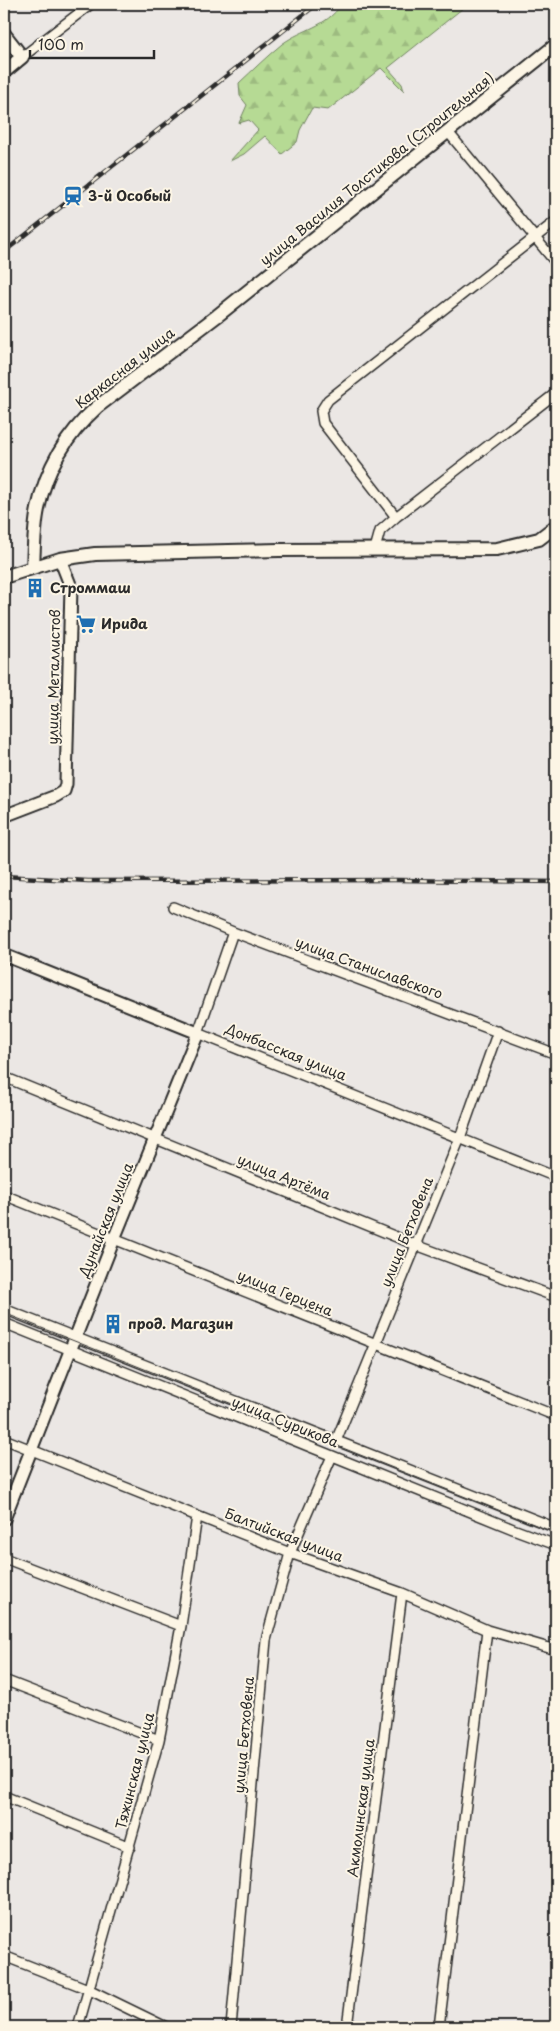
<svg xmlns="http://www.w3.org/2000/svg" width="560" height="2031" font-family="'Playpen Sans',sans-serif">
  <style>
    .forest { fill: url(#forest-firs); stroke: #708260 }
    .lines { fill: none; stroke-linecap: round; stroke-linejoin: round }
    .minor-casing { stroke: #2b2b2b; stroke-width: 12 }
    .tertiary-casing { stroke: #2b2b2b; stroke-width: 15 }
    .secondary-casing { stroke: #2b2b2b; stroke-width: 16 }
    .minor { stroke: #fcf5e5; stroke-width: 9 }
    .tertiary { stroke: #fcf5e5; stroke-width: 11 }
    .secondary { stroke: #fcf5e5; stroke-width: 12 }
    .tram { stroke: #2b2b2b; stroke-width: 1 }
    .rail-casing { stroke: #2b2b2b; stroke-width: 4.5 }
    .rail { stroke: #fcf5e5; stroke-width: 2.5; stroke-dasharray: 8; stroke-linecap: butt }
    .labels { text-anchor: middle; stroke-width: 4; stroke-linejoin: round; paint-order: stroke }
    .street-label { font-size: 14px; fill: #2b2b2b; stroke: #fcf5e5 }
    .poi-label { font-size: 14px; font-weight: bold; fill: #2b2b2b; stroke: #fcf5e5; text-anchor: start }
  </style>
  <defs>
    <pattern id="forest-firs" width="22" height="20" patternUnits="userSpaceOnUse" patternTransform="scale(1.25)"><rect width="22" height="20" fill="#b6da94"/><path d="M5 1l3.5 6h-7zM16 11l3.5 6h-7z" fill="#9dbb80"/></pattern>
  </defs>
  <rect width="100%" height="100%" fill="#ebe7e4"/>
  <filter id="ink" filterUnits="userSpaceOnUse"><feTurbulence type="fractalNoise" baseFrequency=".02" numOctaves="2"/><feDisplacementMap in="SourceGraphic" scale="10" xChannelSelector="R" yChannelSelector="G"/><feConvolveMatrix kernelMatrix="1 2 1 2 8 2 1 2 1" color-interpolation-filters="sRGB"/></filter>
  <g filter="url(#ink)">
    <!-- forest -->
    <path class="forest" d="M342,4H468L388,68L402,84L404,91L381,68L328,110L312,108L300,130L297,142L282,154L265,136L244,154L230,161L258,130L249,120L239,123L247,105L240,96L239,83C253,70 267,56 282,44C304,28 325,28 342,4Z"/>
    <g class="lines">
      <defs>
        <path id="minor" d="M22,57L91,4
          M448,132L556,263
          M396,517L323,423L321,411L328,400L556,221
          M375,549L380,531L396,517L556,393
          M173,907L233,932L556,1054
          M233,932L198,1033L556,1177
          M4,1077L416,1245L556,1297
          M4,1195L556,1416
          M4,1309L556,1528
          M4,1323L513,1529L556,1545
          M4,1439L290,1553L402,1593L487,1630L556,1650
          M336,1441L460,1138L498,1031
          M4,1558L181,1626
          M4,1680L159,1740
          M4,1796L130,1847
          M4,1956L88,1989L166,2027
          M78,2027L159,1740L181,1626L197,1516
          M231,2027L266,1640L290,1553L332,1456
          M347,2027L402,1593
          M439,2027L487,1630"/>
        <path id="tertiary" d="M4,816L56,796L64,791L66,784L71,587L60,559
          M4,955L198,1033L114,1239L4,1519"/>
        <path id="secondary" d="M4,34L22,57L4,72
          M33,567C34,548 34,528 38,509C46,469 67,434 97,407L217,316L556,45
          M4,577L60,559L95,554L279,550L497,549L539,539L556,526"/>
      </defs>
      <!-- minor casing -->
      <use href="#minor" class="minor-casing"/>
      <!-- tertiary casing -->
      <use href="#tertiary" class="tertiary-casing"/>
      <!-- secondary casing -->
      <use href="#secondary" class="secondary-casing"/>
      <!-- minor -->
      <use href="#minor" class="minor"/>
      <!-- tertiary -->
      <use href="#tertiary" class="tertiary"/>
      <!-- secondary -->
      <use href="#secondary" class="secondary"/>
      <!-- tram -->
      <path class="tram" d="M4,1313L556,1533"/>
      <defs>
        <path id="rail" d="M4,252L317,4
          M4,876L88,881L396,880L556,882"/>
      </defs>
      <!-- rail casing -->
      <use href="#rail" class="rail-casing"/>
      <!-- rail -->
      <use href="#rail" class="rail"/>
    </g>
  </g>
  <!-- icons -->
  <defs>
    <symbol id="station-bare" viewBox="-9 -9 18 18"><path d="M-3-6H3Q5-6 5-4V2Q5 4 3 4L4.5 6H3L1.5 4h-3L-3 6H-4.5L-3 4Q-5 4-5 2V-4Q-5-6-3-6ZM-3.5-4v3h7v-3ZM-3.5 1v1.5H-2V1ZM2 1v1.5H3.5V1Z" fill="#1f6fb2" stroke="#fcf5e5" stroke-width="2.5" paint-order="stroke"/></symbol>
    <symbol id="building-bare" viewBox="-9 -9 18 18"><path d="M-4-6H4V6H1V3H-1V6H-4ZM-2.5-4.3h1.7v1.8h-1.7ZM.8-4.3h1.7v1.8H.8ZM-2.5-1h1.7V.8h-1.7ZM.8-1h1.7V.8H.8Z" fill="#1f6fb2" stroke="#fcf5e5" stroke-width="2.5" paint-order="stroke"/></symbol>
    <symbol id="supermarket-bare" viewBox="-9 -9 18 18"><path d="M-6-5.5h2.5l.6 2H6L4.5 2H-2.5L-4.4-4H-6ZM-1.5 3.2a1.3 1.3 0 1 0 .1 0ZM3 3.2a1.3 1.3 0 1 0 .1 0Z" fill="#1f6fb2" stroke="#fcf5e5" stroke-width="2.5" paint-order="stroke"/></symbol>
  </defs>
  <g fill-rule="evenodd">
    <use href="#station-bare" x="59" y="182" width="28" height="28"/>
    <use href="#building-bare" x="21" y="574" width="28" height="28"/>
    <use href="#supermarket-bare" x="72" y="610" width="28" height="28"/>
    <use href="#building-bare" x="99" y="1310" width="28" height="28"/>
  </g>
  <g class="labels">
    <!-- street labels -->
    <g class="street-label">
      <text transform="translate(377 169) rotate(-39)" y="5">улица Василия Толстикова (Строительная)</text>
      <text transform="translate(125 368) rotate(-38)" y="5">Каркасная улица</text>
      <text transform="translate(54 677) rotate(-89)" y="5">улица Металлистов</text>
      <text transform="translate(369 968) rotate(20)" y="5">улица Станиславского</text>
      <text transform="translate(286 1052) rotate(22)" y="5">Донбасская улица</text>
      <text transform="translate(284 1177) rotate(22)" y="5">улица Артёма</text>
      <text transform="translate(106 1220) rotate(-68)" y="5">Дунайская улица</text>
      <text transform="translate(407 1232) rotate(-68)" y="5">улица Бетховена</text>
      <text transform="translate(285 1293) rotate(22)" y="5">улица Герцена</text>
      <text transform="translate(285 1422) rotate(22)" y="5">улица Сурикова</text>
      <text transform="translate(284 1535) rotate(21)" y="5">Балтийская улица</text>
      <text transform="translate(244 1735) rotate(-85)" y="5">улица Бетховена</text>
      <text transform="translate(135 1771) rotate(-76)" y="5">Тяжинская улица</text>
      <text transform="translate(361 1808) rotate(-83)" y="5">Акмолинская улица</text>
    </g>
    <!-- poi labels -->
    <g class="poi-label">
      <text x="88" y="201">3-й Особый</text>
      <text x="50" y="593">Строммаш</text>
      <text x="101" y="629">Ирида</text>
      <text x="128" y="1329">прод. Магазин</text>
    </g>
  </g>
  <!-- margin -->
  <rect width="560" height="2031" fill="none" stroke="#fcf5e5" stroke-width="20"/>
  <rect x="10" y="10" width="540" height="2011" fill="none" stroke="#2b2b2b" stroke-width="2" filter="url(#ink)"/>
  <!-- scale -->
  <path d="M30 50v8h124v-8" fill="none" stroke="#2b2b2b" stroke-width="2.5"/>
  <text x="38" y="50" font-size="15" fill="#2b2b2b" stroke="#fcf5e5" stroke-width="4" paint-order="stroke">100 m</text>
</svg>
